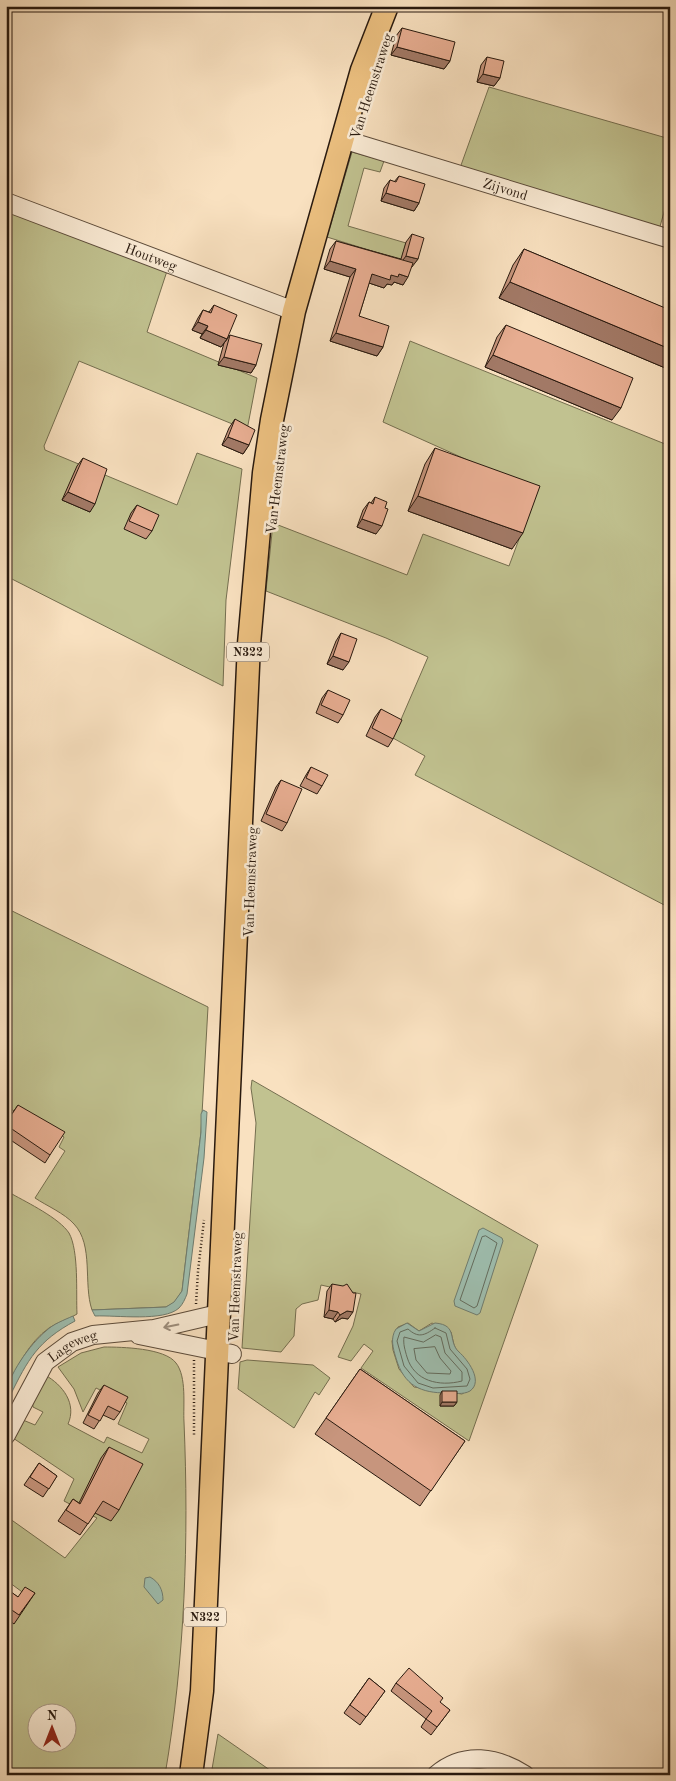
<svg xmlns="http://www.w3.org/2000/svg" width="676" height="1781" font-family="'Old Standard TT',serif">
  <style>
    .green { fill: #c1c290; stroke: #746e4f; fill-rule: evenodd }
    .water { fill: #9ebeaf; stroke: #6f7c6f }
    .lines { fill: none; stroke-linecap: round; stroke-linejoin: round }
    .shore { stroke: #636c5e; stroke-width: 1 }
    .minor-casing { stroke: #5c4b3a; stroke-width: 20 }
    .major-casing { stroke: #28190e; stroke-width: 25 }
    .path { stroke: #28190e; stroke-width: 2.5; stroke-dasharray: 1 2.5; stroke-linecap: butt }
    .minor { stroke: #fbecd6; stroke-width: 18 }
    .major { stroke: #ecc080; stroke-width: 22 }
    .wall { fill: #c7957d; stroke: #28190e }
    .shaded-wall { fill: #a27966; stroke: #28190e }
    .building { fill: #e7ad91; stroke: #28190e }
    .oneway { stroke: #9c8d7c }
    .labels { text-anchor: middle; stroke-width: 5; stroke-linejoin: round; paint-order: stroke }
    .shield { fill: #fbecd6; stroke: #67584a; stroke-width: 1 }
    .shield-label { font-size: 12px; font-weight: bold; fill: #28190e }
    .street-label { font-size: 14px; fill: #28190e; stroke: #fbecd6 }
  </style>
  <rect width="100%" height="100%" fill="#f9e1c0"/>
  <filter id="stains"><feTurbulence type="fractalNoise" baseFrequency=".004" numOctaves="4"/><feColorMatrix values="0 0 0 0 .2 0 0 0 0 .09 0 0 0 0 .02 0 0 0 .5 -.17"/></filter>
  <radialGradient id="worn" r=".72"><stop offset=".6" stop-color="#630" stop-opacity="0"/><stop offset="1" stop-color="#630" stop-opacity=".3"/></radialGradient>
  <!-- green -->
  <path class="green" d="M489,87L670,139V191L659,230L460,168Z
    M352,152L384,161L380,172L364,168L348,226L406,243L401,260L327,237Z
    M6,208L167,271L147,332L257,378L247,430L79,361L44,446L45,450L177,505L197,453L242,469L226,600L223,686L6,576Z
    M410,341L670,446V908L415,775L425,756L393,738L428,657L386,638L266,591L273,523L407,575L423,534L509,566L534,499L494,472L383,422Z
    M6,908L208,1007L201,1132L182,1291L174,1303L166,1307L92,1310C83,1284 94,1245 74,1224C64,1213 47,1206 35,1198L65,1151L59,1147L64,1137L44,1125L42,1128L6,1106Z
    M252,1080L538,1245L469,1441L361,1368L373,1351L364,1344L351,1361L338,1357L353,1326L361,1294L321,1285L318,1300L302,1304L296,1309L294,1336L281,1352L242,1348L256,1123L251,1088ZM408,1323L419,1331L432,1323L451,1332L454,1345L473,1387L462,1394L414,1387L399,1369L393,1350L392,1341L398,1327Z
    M6,1193L12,1194C28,1203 59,1218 69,1233C79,1251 76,1293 77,1314C68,1320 58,1322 49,1328C29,1342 17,1367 7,1388Z
    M104,1347C122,1347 165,1348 176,1363C187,1377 183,1406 184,1422C189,1540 185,1658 165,1775H6V1630L29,1597L6,1580V1516L65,1558L97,1518L64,1501L74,1479L10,1436L23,1420L35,1425L43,1412L33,1407L32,1400L45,1375C63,1385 77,1404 68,1424L104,1443L107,1437L142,1453L149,1439L118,1424L127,1403L96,1388L83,1412L74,1389L58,1367L81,1353ZM38,1714H68V1744H38Z
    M247,1360L313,1365L330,1378L319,1395L315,1392L294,1428L238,1389L240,1362Z
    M218,1734L277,1775H211Z"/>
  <!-- water -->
  <path class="water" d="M203,1110L207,1112L204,1158L187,1294C185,1299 183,1304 179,1308C164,1322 116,1315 95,1316L92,1310L166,1307L174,1302L182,1291L201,1132V1114Z
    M483,1228L502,1238L503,1241L480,1313L477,1315L455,1306L454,1301L479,1230Z
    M73,1316L75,1321C38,1341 28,1359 10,1396L6,1397C6,1377 31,1343 46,1331C53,1324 64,1320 73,1316Z
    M407,1323L419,1331L435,1323C459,1325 447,1341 459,1352C467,1359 484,1381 470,1391C463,1395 454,1393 447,1393C421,1393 404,1386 396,1358C393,1348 390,1338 396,1329Z
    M150,1577C159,1582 163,1590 163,1600L158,1604L144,1587L145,1578Z"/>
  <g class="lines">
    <!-- shore -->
    <path class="shore" d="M486,1236L497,1243L477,1306L474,1308L460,1300L482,1237Z
      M435,1328L446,1333L450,1349L467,1369L470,1379L467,1386L433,1388L418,1383L404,1366L397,1341L400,1332L408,1329C418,1338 424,1336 435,1328Z
      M436,1335L441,1337L445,1353L462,1372V1381C439,1387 414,1381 407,1357C405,1350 403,1344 404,1337L423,1342Z
      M435,1347L440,1358L451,1371L450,1374L427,1373L416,1360L414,1349Z"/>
    <defs>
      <g id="minor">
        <path id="s1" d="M342,139L670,239"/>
        <path id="s2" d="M6,202L294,311"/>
        <path d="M139,1335L232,1354"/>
        <path id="s3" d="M6,1435L45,1362L72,1342L93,1335L154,1329L218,1314"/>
        <path d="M436,1775C464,1751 497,1757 525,1775"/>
      </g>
      <path id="major" d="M191,1775L202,1691L249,644L264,473L272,420L294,311L362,70L387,6"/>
    </defs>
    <!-- minor casing -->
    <use href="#minor" class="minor-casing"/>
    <!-- major casing -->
    <use href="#major" class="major-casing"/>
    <!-- path -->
    <path class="path" d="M196,1304L198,1271L204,1220
      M194,1360V1437"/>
    <!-- minor -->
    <use href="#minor" class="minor"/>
    <!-- major -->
    <use href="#major" class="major"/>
  </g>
  <!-- wall -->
  <path class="wall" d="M402,28L450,61L444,69L391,55L396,36Z
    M487,57L500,78L494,86L477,82L481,65Z
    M399,176L419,203L414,211L381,201L384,188L390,180L394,182Z
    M412,234L418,259L411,267L403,285L394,282L392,285L387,284L384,288L369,283L359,316L383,347L377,356L330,341L350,277L324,269L330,249L336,241L401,259L406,242Z
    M524,249L669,310L670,309V370L499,298L513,265Z
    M214,305L227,339L221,347L200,338L202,334L192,330L198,318L203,310L209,312Z
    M506,325L612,420L485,367L497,337Z
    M230,335L256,365L251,373L218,365L224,343Z
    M235,419L249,445L243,454L222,445L229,428Z
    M435,448L512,549L408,511L425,464Z
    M83,458L90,512L62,500L77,466Z
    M375,497L376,534L357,527L363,510L369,502L371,503Z
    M137,505L152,531L146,539L124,529L131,513Z
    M341,633L343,670L327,664L336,641Z
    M328,690L343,715L338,723L316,713L322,698Z
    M381,709L393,739L388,747L366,736L375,717Z
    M311,767L322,786L317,794L300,786L306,775Z
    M281,780L287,823L282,831L261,821L276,787Z
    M18,1105L50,1155L45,1163L6,1137V1122Z
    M332,1284L348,1319L342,1318L335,1322L333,1319L324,1317L327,1291Z
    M360,1369L465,1441L420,1506L315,1434Z
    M104,1385L120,1412L114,1420L103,1415L94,1429L83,1423L98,1393Z
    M442,1391L457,1402L454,1406H440V1395Z
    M109,1447L119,1510L111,1521L95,1513L80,1535L58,1521L73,1499L79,1503L101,1458Z
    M39,1463L57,1476L43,1497L24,1485Z
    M6,1589L18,1597L35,1593L14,1624L6,1618Z
    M369,1678L385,1691L360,1725L344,1713Z
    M396,1683L440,1703L450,1710L431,1735L421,1727L426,1719L391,1691Z"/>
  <!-- shaded-wall -->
  <path class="shaded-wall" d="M397,47L450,61L444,69L391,55Z
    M483,74L500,78L494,86L477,82Z
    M386,193L419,203L414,211L381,201Z
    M406,256L418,259L412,267L400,264Z
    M330,261L356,269L350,277L324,269Z
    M372,274L391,275L399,274L408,277L403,285L394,282L392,285L387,284L384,288L366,282Z
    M510,282L670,349V370L499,298Z
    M198,322L208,326L202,334L192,330Z
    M206,330L227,339L221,347L200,338Z
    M336,333L383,347L377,356L330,341Z
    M493,355L621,408L612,420L485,367Z
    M224,357L256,365L251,373L218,365Z
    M228,437L249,445L243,454L222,445Z
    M68,492L95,504L90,512L62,500Z
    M418,496L523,533L512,549L408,511Z
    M362,519L382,526L376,534L357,527Z
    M333,656L349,662L343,670L327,664Z
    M329,1310L338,1312L333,1319L324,1317Z
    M347,1311L353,1312L348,1319L342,1318L335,1322L340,1315Z
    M442,1402H457L454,1406H440Z"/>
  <!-- building -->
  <path class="building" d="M402,28L455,42L450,61L397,47Z
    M487,57L504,61L500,78L483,74Z
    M399,176L425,184L419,203L386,193L390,180L396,182Z
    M412,234L424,238L418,259L406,256Z
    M336,241L413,263L408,277L399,274L398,277L391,275L390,280L372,274L359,316L389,326L383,347L336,333L356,269L330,261Z
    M524,249L670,310V349L510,282Z
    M214,305L237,315L227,339L206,330L208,326L198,322L203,310L211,313Z
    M506,325L633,378L621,408L493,355Z
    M230,335L262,344L256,365L224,357Z
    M235,419L255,430L249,445L228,437Z
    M435,448L540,486L523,533L418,496Z
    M83,458L107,469L95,504L68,492Z
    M375,497L387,502L385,508L388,509L382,526L362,519L369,502L373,504Z
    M137,505L159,515L152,531L129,521Z
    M341,633L357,639L349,662L333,656Z
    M328,690L350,700L343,715L321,705Z
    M381,709L402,720L393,739L372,728Z
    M311,767L328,775L322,786L306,778Z
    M281,780L302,789L287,823L266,814Z
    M18,1105L65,1132L50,1155L6,1125V1123Z
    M332,1284L343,1286L347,1284L353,1293H356L353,1312L347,1311L340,1315L338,1312L329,1310Z
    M360,1369L465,1441L431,1491L326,1418Z
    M104,1385L128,1397L120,1412L108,1406L100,1421L88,1415Z
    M442,1391H457V1402H442Z
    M109,1447L143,1464L119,1510L103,1501L88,1524L66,1510L73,1499L80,1504Z
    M39,1463L57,1476L49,1489L30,1477Z
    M25,1587L35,1593L19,1615L6,1606V1589H7L18,1597Z
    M409,1668L443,1698L440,1702L450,1710L437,1727L426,1719L432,1711L396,1683Z
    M369,1678L385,1691L366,1717L350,1705Z"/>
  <!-- one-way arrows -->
  <defs><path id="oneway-shaft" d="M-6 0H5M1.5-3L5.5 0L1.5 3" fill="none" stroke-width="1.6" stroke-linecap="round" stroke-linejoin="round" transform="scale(1.25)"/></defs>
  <use class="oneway" href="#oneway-shaft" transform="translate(171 1326) rotate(169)"/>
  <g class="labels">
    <!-- shield labels -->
    <g class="shield">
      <rect x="227" y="642.5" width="42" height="19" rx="4"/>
      <rect x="184" y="1607.5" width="42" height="19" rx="4"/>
    </g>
    <g class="shield-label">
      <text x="248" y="656">N322</text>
      <text x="205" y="1621">N322</text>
    </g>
    <!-- street labels -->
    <g class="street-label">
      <text transform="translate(371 86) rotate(-72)" y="5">Van Heemstraweg</text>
      <text dy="5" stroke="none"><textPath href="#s1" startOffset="171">Zijvond</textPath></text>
      <text dy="5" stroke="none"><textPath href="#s2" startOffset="155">Houtweg</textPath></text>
      <text transform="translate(277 479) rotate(-83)" y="5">Van Heemstraweg</text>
      <text transform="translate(250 882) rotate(-88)" y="5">Van Heemstraweg</text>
      <text transform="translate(235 1287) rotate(-88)" y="5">Van Heemstraweg</text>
      <text dy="5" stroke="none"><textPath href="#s3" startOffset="115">Lageweg</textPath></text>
    </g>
  </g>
  <!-- margin -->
  <rect width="676" height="1781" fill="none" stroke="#f9e1c0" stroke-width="25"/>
  <rect x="8" y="8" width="661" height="1766" fill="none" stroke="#28190e" stroke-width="2.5"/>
  <rect x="12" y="12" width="651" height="1756" fill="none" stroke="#28190e"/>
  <!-- north arrow -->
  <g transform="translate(52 1728)"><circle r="24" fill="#fbecd6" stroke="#a79886"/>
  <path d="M0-4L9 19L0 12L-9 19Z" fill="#8f2418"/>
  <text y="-8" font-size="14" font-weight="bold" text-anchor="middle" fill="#28190e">N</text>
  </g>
  <rect width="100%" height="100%" filter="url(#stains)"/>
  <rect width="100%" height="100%" fill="url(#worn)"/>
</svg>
